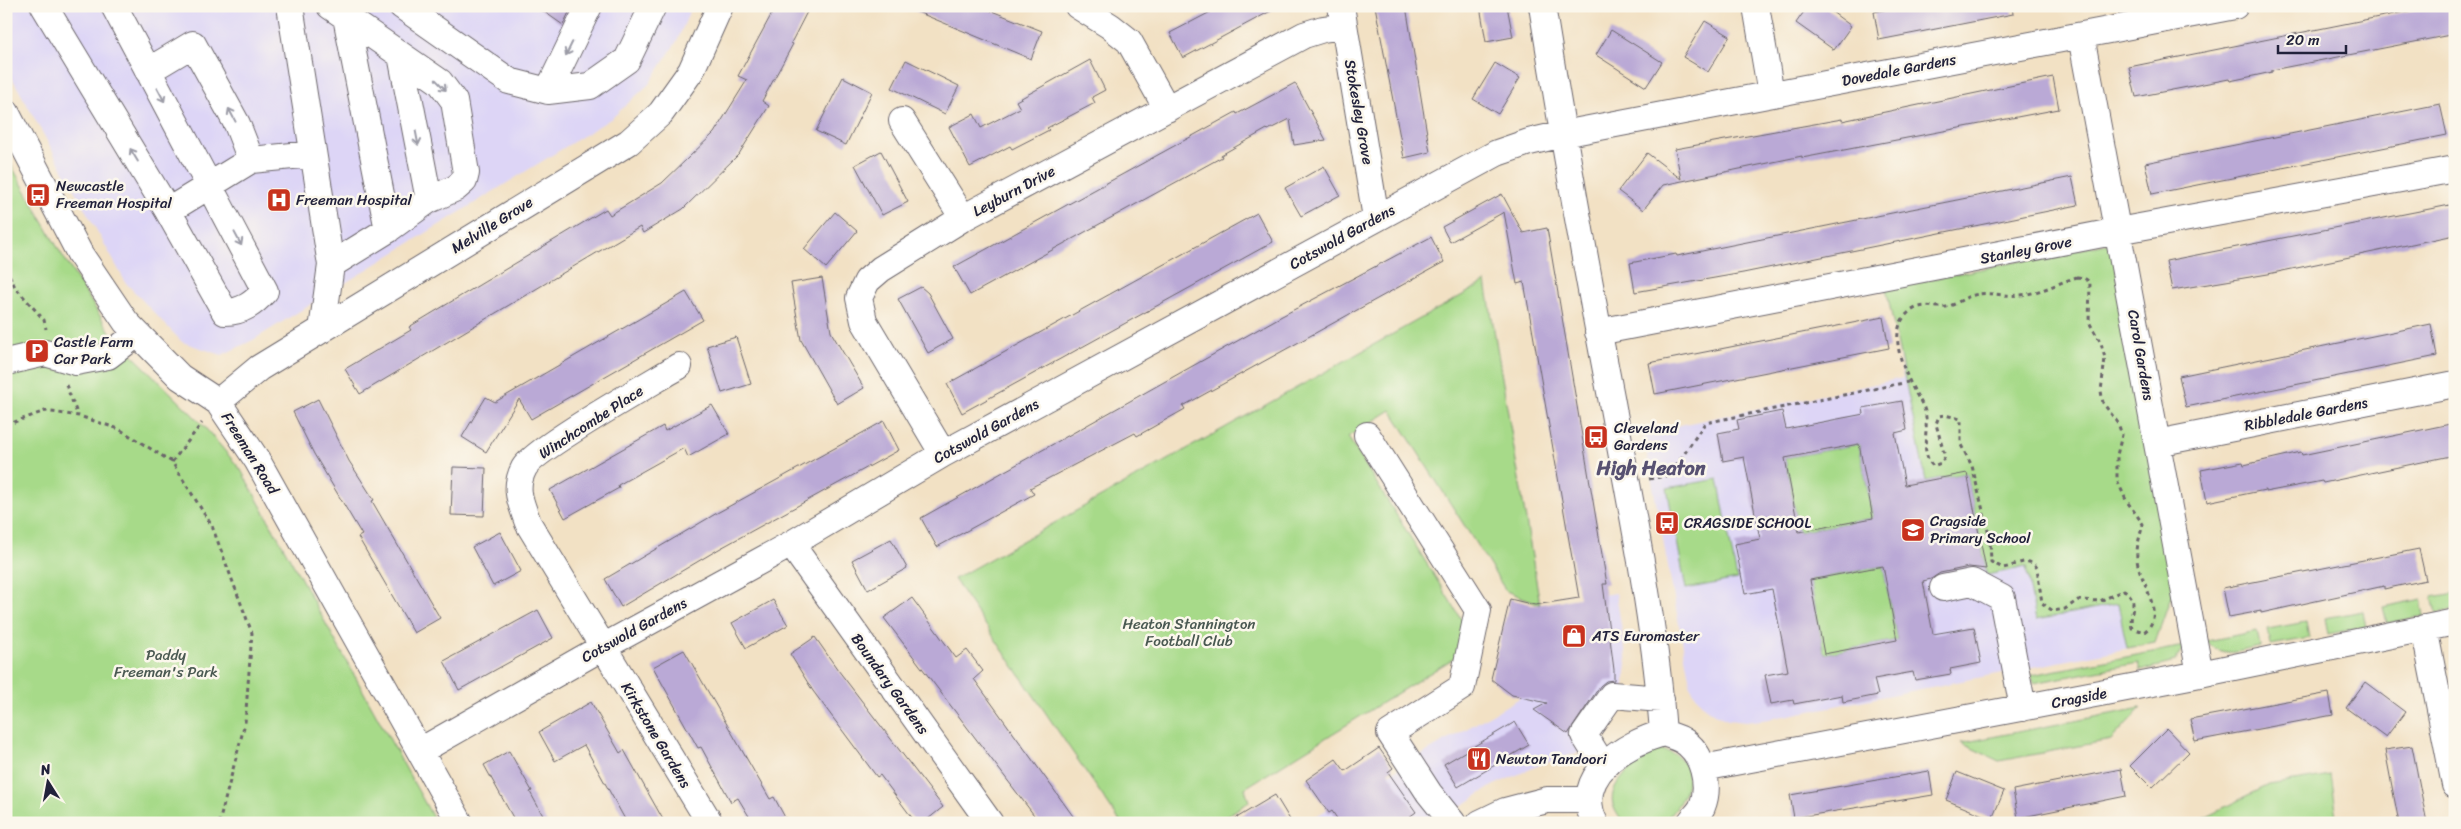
<svg xmlns="http://www.w3.org/2000/svg" width="2461" height="829" font-family="Sriracha,sans-serif">
  <style>
    .built { fill: #ddd5f6 }
    .green { fill: #a7da89; stroke: #647e62 }
    .building { fill: #baa9d6; fill-rule: evenodd }
    .lines { fill: none; stroke-linecap: round; stroke-linejoin: round }
    .minor-casing { stroke: #6b656b; stroke-width: 28 }
    .path { stroke: #6b656b; stroke-width: 3; stroke-dasharray: 4 4; stroke-linecap: butt }
    .minor { stroke: #fff; stroke-width: 26 }
    .oneway { stroke: #9c9ca7 }
    .labels { text-anchor: middle; stroke-width: 5; stroke-linejoin: round; paint-order: stroke }
    .street-label { font-size: 15px; fill: #22223b; stroke: #fbf7ec }
    .poi-label { font-size: 15px; fill: #22223b; stroke: #fbf7ec; text-anchor: start }
    .park-label { font-size: 15px; fill: #4a5952; stroke: #fbf7ec }
    .district-label { font-size: 20px; font-weight: bold; fill: #575171; stroke: #fbf7ec }
  </style>
  <rect width="100%" height="100%" fill="#fbf7ec"/>
  <filter id="ink" filterUnits="userSpaceOnUse"><feTurbulence type="fractalNoise" baseFrequency=".02" numOctaves="2"/><feDisplacementMap in="SourceGraphic" scale="10" xChannelSelector="R" yChannelSelector="G"/><feConvolveMatrix kernelMatrix="1 2 1 2 8 2 1 2 1" color-interpolation-filters="sRGB"/></filter>
  <filter id="wash" filterUnits="userSpaceOnUse"><feTurbulence type="fractalNoise" baseFrequency=".0096" numOctaves="4" result="noise"/><feDisplacementMap in="SourceGraphic" scale="20" xChannelSelector="R" yChannelSelector="G"/><feGaussianBlur stdDeviation="1.12" result="paint"/><feColorMatrix in="noise" values="0 0 0 0 0 0 0 0 0 0 0 0 0 0 0 0 0 1.4 0 .05"/><feComposite in="paint" operator="in"/></filter>
  <g filter="url(#wash)">
    <rect width="100%" height="100%" fill="#f2e1c4"/>
    <!-- built -->
    <path class="built" d="M6,6H692L677,41L649,84L612,118L253,340L222,355L182,342L126,283L6,67Z
      M1895,331L2155,643L1769,719L1746,722L1728,720L1714,714L1703,706L1691,688L1643,433L1903,378Z
      M1616,593L1627,663L1622,707L1600,739L1574,754L1542,764L1494,785L1435,823H1304L1518,699L1539,667L1540,604Z"/>
    <!-- green -->
    <path class="green" d="M6,156L59,250L112,335L202,424L241,470L436,823H6Z
      M2111,243L2175,585L2155,643L2127,648L2118,604L2036,620L2026,567L1987,575L1967,473L1926,481L1886,288Z
      M1486,282L1540,604L1506,591L1391,410L1348,437L1470,633L1467,650L1245,788L1249,802L1215,823H1121L954,579Z
      M1859,444L1873,518L1799,532L1785,458Z
      M1718,479L1737,579L1686,589L1667,488Z
      M1883,566L1897,640L1824,654L1810,580Z
      M2455,593V610L2437,613L2433,597Z
      M2421,599L2424,616L2387,623L2383,607Z
      M2363,611L2366,627L2328,634L2325,618Z
      M2306,622L2309,638L2271,645L2268,629Z
      M2257,631L2260,647C2240,651 2222,659 2207,641Z
      M2184,646L2175,662L2140,671L2138,663L2034,683L2031,675Z
      M2141,708L2111,740L1999,761L1961,743Z
      M1660,750C1705,756 1687,804 1661,823H1624C1604,800 1612,788 1630,769C1640,759 1646,752 1660,750Z
      M2331,775L2338,823H2193L2269,785Z"/>
    <g id="blocks">
      <!-- building -->
      <path class="building" d="M536,6H572L563,25Z
        M776,6H810L791,43L793,44L762,101L769,106L739,154L683,209L643,233L640,227L360,394L345,369L411,330L409,327L606,209L610,215L662,183L714,133L747,80L738,76Z
        M903,6H979L1042,31L1031,59Z
        M1222,6H1280L1183,58L1170,33Z
        M1375,6H1406L1430,152L1404,158Z
        M1480,6H1507L1513,37L1486,42Z
        M1808,6H1824L1851,26L1834,50L1796,23Z
        M1903,6H2012L2013,14L1879,40L1874,12Z
        M2434,6H2450L2455,34L2272,70V72L2230,81L2229,79L2136,97L2129,67Z
        M1705,21L1730,36L1708,72L1683,57Z
        M1611,30L1662,62L1646,87L1596,55Z
        M906,60L959,86L945,114L892,88Z
        M1090,60L1105,90L1092,97L1095,103L1047,128L1049,130L1012,149L1010,146L970,167L949,127L974,114L981,128L1020,108L1016,101Z
        M1495,63L1520,78L1498,114L1473,99Z
        M843,77L872,92L846,145L816,131Z
        M2053,77L2059,109L1802,158V156L1663,185L1643,210L1618,191L1647,153L1681,179L1675,149L1842,119V121Z
        M1295,83L1326,140L1294,145L1290,119L1268,130L1267,129L1221,155L1222,157L970,295L954,267L1236,112L1237,114Z
        M2440,104L2447,135L2152,194L2145,163Z
        M881,151L908,202L882,215L855,165Z
        M1324,166L1340,195L1301,216L1285,188Z
        M2072,177L2078,205L1743,273L1635,292L1630,263L1676,254L1677,256Z
        M1502,194L1523,233L1547,228L1607,584H1603L1614,670V680L1606,681L1600,686L1568,734L1534,710L1547,703L1512,695L1491,679L1510,599L1535,605L1579,598L1524,282L1517,284L1504,212L1450,242L1442,227Z
        M2455,204V235L2268,274L2172,290L2166,261Z
        M835,212L857,231L826,268L804,249Z
        M1257,213L1273,242L962,413L947,384Z
        M1431,237L1444,262L1183,406L1185,409L1137,436L1135,433L1030,488L1034,494L937,547L921,518L1282,316Z
        M822,278L831,332L864,388L837,404L801,340L791,283Z
        M921,287L928,293L953,339L928,353L898,299Z
        M686,292L703,320L531,419L519,399L486,452L462,437L486,397L495,402Z
        M1883,317L1889,348L1655,394L1649,363Z
        M2431,324L2437,356L2186,407L2179,376Z
        M736,337L751,384L722,393L707,346Z
        M318,399L349,461L374,500L372,501L440,618L414,633L358,537L362,535L314,454L293,412Z
        M1902,401L1907,430L1895,433L1905,485L1967,473L1986,569L1969,567L1940,573L1931,579L1923,581L1933,634L1974,627L1981,663L1950,669L1951,674L1915,680L1913,672L1874,679L1878,695L1843,702L1842,695L1794,704L1793,700L1771,704L1765,675L1788,671L1772,589L1745,594L1735,544L1760,539L1744,457L1723,461L1718,433L1739,429L1737,420L1782,411L1786,429L1864,414L1863,408ZM1859,444L1873,518L1799,532L1785,458ZM1883,566L1897,640L1824,654L1810,580Z
        M712,405L729,434L688,457L684,448L618,485L619,488L565,518L550,490L663,426L665,431Z
        M884,421L899,450L719,549L621,607L605,579L717,513Z
        M2455,423V455L2323,483L2322,481L2265,492V490L2207,502L2201,470L2243,462L2244,465L2301,452L2302,455Z
        M453,467L486,468L484,516L451,515Z
        M500,532L521,571L493,586L472,547Z
        M891,539L907,568L868,590L852,560Z
        M2419,549L2426,580L2384,589V586L2261,613V611L2229,617L2223,588Z
        M912,598L956,658L967,650L983,671L974,679L1078,823H1040L884,618Z
        M773,600L788,625L746,648L732,623Z
        M538,610L553,638L459,690L444,661Z
        M815,637L838,670L943,807L923,823H916L880,775L877,777L813,691L790,654Z
        M684,650L770,799L774,797L788,823H753L738,798L731,802L701,747L698,748L653,667Z
        M2365,682L2405,712L2386,737L2346,708Z
        M2329,693L2333,715L2195,741L2190,719Z
        M591,702L620,753L624,750L665,823H627L584,745L555,761L539,732Z
        M1515,722L1529,745L1458,787L1444,764Z
        M2167,729L2189,752L2152,788L2130,766Z
        M2412,746L2427,823H2399L2385,750Z
        M1379,748L1393,768L1388,772L1416,812L1401,823H1340L1332,811L1329,813L1306,780L1336,759L1345,771Z
        M509,751L532,791L530,792L547,823H516L484,765Z
        M2121,769L2126,796L2018,818L2013,790Z
        M1929,771L1933,795L1794,818L1790,795Z
        M1957,772L2004,791L1992,819L1946,800Z
        M1275,795L1292,823H1228Z"/>
    </g>
  </g>
  <g filter="url(#ink)">
    <use href="#blocks" fill-opacity="0" stroke="#6b656b" stroke-width="1"/>
    <g class="lines">
      <defs>
        <path id="minor" d="M44,6L168,211L225,312C243,312 254,303 265,291L114,6
          M290,6L331,265L322,330
          M330,6L440,82L454,101L466,173L464,181L456,188L429,200L386,231L331,265
          M402,6L509,81L548,91L590,86L627,60L653,6
          M1078,6L1110,26L1129,41L1167,109
          M1341,6L1376,218
          M1542,6C1563,137 1586,267 1611,397C1631,508 1655,620 1663,733
          M1756,6L1771,94
          M346,17L388,230
          M2081,36L2200,674
          M401,55L429,200
          M148,71L193,44L237,124L251,160
          M548,91L589,6
          M6,112L80,254L126,322L180,377L218,402L257,460L460,823
          M902,121L963,218
          M168,211L251,160L313,154
          M1598,332L2118,231L2455,169
          M6,362L45,353L76,362L108,356L137,334
          M679,366C653,382 534,449 524,468C513,489 521,502 528,523L710,823
          M218,402L259,368L629,142L661,113L691,71L720,6
          M1367,435L1478,610L1462,687L1390,733L1429,793L1453,823
          M2157,443L2455,384
          M943,454L864,321L859,298L867,281L881,269L963,218L1304,35L1323,29L1344,26
          M791,544L990,823
          M1943,588L1972,582L2002,598L2023,708
          M2424,628L2455,785
          M420,751L603,647L791,544L943,454L1497,153L1529,142L1563,134L2235,6
          M1604,767L1584,735L1612,695L1661,699
          M1703,768L2200,674L2455,622
          M1480,823L1505,811L1547,800H1588
          M1595,823C1571,776 1625,744 1663,733C1669,735 1676,737 1682,740C1703,752 1711,785 1702,807C1699,813 1693,818 1690,823"/>
      </defs>
      <!-- minor casing -->
      <use href="#minor" class="minor-casing"/>
      <!-- path -->
      <path class="path" d="M6,268L15,287L44,320L46,329
        M2077,277L2084,278L2090,282L2089,322L2101,343L2105,358L2101,391L2103,403L2118,423L2122,435L2117,455V480L2126,500L2143,524C2140,536 2136,547 2137,559C2138,579 2168,615 2144,632L2132,628C2128,611 2141,602 2124,590L2100,601L2078,600L2065,609L2053,611L2042,603L2037,568C2029,555 2016,566 2003,568L1991,562L1990,539L1972,466L1961,445V419L1945,415L1939,416L1936,424L1945,457L1941,463L1933,466C1917,450 1933,423 1922,404C1907,380 1879,325 1916,308C1927,304 1936,308 1946,307C1956,305 1964,297 1974,295C1989,291 2004,297 2019,295C2038,294 2058,283 2077,277Z
        M66,385L78,416
        M6,425L45,411L79,416L119,429L172,462L212,526L252,633L245,723L219,823
        M172,462L202,423
        M1649,479L1670,475L1705,423L1908,382"/>
      <!-- minor -->
      <use href="#minor" class="minor"/>
    </g>
    <!-- one-way arrows -->
    <defs><path id="oneway-shaft" d="M-6 0H5M1.5-3L5.5 0L1.5 3" fill="none" stroke-width="1.6" stroke-linecap="round" stroke-linejoin="round" transform="scale(1.25)"/></defs>
    <g class="oneway">
      <use href="#oneway-shaft" transform="translate(569 49) rotate(116)"/>
      <use href="#oneway-shaft" transform="translate(441 85) rotate(46)"/>
      <use href="#oneway-shaft" transform="translate(161 95) rotate(62)"/>
      <use href="#oneway-shaft" transform="translate(232 115) rotate(-118)"/>
      <use href="#oneway-shaft" transform="translate(417 138) rotate(79)"/>
      <use href="#oneway-shaft" transform="translate(134 155) rotate(-121)"/>
      <use href="#oneway-shaft" transform="translate(238 239) rotate(62)"/>
    </g>
  </g>
  <!-- icons -->
  <defs>
    <symbol id="bus-square" viewBox="-11 -11 22 22"><rect x="-9" y="-9" width="18" height="18" rx="4" fill="#c8321e" stroke="#fbf7ec"/><path d="M-5-6H5V4H4V6H2V4H-2V6H-4V4H-5ZM-3.5-4V0h7V-4ZM-3.5 1.2v1.5H-2V1.2ZM2 1.2v1.5H3.5V1.2Z" fill="#fff"/></symbol>
    <symbol id="hospital-square" viewBox="-11 -11 22 22"><rect x="-9" y="-9" width="18" height="18" rx="4" fill="#c8321e" stroke="#fbf7ec"/><path d="M-5-5h3v3.5h4V-5h3V5h-3V1.5h-4V5h-3Z" fill="#fff"/></symbol>
    <symbol id="parking-square" viewBox="-11 -11 22 22"><rect x="-9" y="-9" width="18" height="18" rx="4" fill="#c8321e" stroke="#fbf7ec"/><path d="M-3.5-5.5H1a3.5 3.5 0 0 1 0 7H-1V5.5H-3.5ZM-1-3.4V-.6H.8a1.4 1.4 0 0 0 0-2.8Z" fill="#fff"/></symbol>
    <symbol id="school-square" viewBox="-11 -11 22 22"><rect x="-9" y="-9" width="18" height="18" rx="4" fill="#c8321e" stroke="#fbf7ec"/><path d="M0-5L7-2L0 1L-7-2ZM-4 1L0 2.5L4 1V4Q0 6-4 4Z" fill="#fff"/></symbol>
    <symbol id="shop-square" viewBox="-11 -11 22 22"><rect x="-9" y="-9" width="18" height="18" rx="4" fill="#c8321e" stroke="#fbf7ec"/><path d="M-5-2.5h2.3a2.7 3.5 0 0 1 5.4 0H5L5.5 6h-11ZM-1.5-2.5h3a1.5 2.3 0 0 0-3 0Z" fill="#fff"/></symbol>
    <symbol id="restaurant-square" viewBox="-11 -11 22 22"><rect x="-9" y="-9" width="18" height="18" rx="4" fill="#c8321e" stroke="#fbf7ec"/><path d="M-5-6h1v4h1v-4h1v4h1v-4h1v5L-1.5 .5V6h-2V.5L-5-1ZM5-6V6H3V1.5H1.5Q1.5-4 5-6Z" fill="#fff"/></symbol>
  </defs>
  <g fill-rule="evenodd">
    <use href="#bus-square" x="24" y="181" width="28" height="28"/>
    <use href="#hospital-square" x="265" y="186" width="28" height="28"/>
    <use href="#parking-square" x="23" y="337" width="28" height="28"/>
    <use href="#bus-square" x="1582" y="423" width="28" height="28"/>
    <use href="#bus-square" x="1653" y="509" width="28" height="28"/>
    <use href="#school-square" x="1899" y="516" width="28" height="28"/>
    <use href="#shop-square" x="1560" y="622" width="28" height="28"/>
    <use href="#restaurant-square" x="1465" y="745" width="28" height="28"/>
  </g>
  <g class="labels">
    <!-- street labels -->
    <g class="street-label">
      <text transform="translate(1899 70) rotate(-11)" y="5">Dovedale Gardens</text>
      <text transform="translate(1359 112) rotate(80)" y="5">Stokesley Grove</text>
      <text transform="translate(1014 191) rotate(-28)" y="5">Leyburn Drive</text>
      <text transform="translate(492 225) rotate(-32)" y="5">Melville Grove</text>
      <text transform="translate(1342 237) rotate(-29)" y="5">Cotswold Gardens</text>
      <text transform="translate(2026 250) rotate(-11)" y="5">Stanley Grove</text>
      <text transform="translate(2141 355) rotate(80)" y="5">Carol Gardens</text>
      <text transform="translate(2306 414) rotate(-11)" y="5">Ribbledale Gardens</text>
      <text transform="translate(591 422) rotate(-33)" y="5">Winchcombe Place</text>
      <text transform="translate(986 431) rotate(-29)" y="5">Cotswold Gardens</text>
      <text transform="translate(250 453) rotate(58)" y="5">Freeman Road</text>
      <text transform="translate(634 630) rotate(-29)" y="5">Cotswold Gardens</text>
      <text transform="translate(890 684) rotate(54)" y="5">Boundary Gardens</text>
      <text transform="translate(2079 698) rotate(-11)" y="5">Cragside</text>
      <text transform="translate(656 735) rotate(59)" y="5">Kirkstone Gardens</text>
    </g>
    <!-- poi labels -->
    <g class="poi-label">
      <text x="56" y="191">Newcastle<tspan x="56" dy="17">Freeman Hospital</tspan></text>
      <text x="296" y="205">Freeman Hospital</text>
      <text x="54" y="347">Castle Farm<tspan x="54" dy="17">Car Park</tspan></text>
      <text x="1614" y="433">Cleveland<tspan x="1614" dy="17">Gardens</tspan></text>
      <text x="1930" y="526">Cragside<tspan x="1930" dy="17">Primary School</tspan></text>
      <text x="1684" y="528">CRAGSIDE SCHOOL</text>
      <text x="1592" y="641">ATS Euromaster</text>
      <text x="1496" y="764">Newton Tandoori</text>
    </g>
    <!-- park labels -->
    <g class="park-label">
      <text x="1189" y="629">Heaton Stannington<tspan x="1189" dy="17">Football Club</tspan></text>
      <text x="166" y="660">Paddy<tspan x="166" dy="17">Freeman's Park</tspan></text>
    </g>
    <!-- district labels -->
    <g class="district-label">
      <text x="1651" y="475">High Heaton</text>
    </g>
  </g>
  <!-- margin -->
  <rect width="2461" height="829" fill="none" stroke="#fbf7ec" stroke-width="25"/>
  <!-- north arrow -->
  <g transform="translate(48 782) rotate(349)" stroke="#fbf7ec" stroke-width="4" paint-order="stroke">
  <path d="M0-4L9 19L0 12L-9 19Z" fill="#22223b"/>
  <text y="-8" font-size="14" font-weight="bold" text-anchor="middle" fill="#22223b">N</text>
  </g>
  <!-- scale -->
  <path d="M2278 45v8h68v-8" fill="none" stroke="#22223b" stroke-width="2.5"/>
  <text x="2286" y="45" font-size="15" fill="#22223b" stroke="#fbf7ec" stroke-width="4" paint-order="stroke">20 m</text>
</svg>
